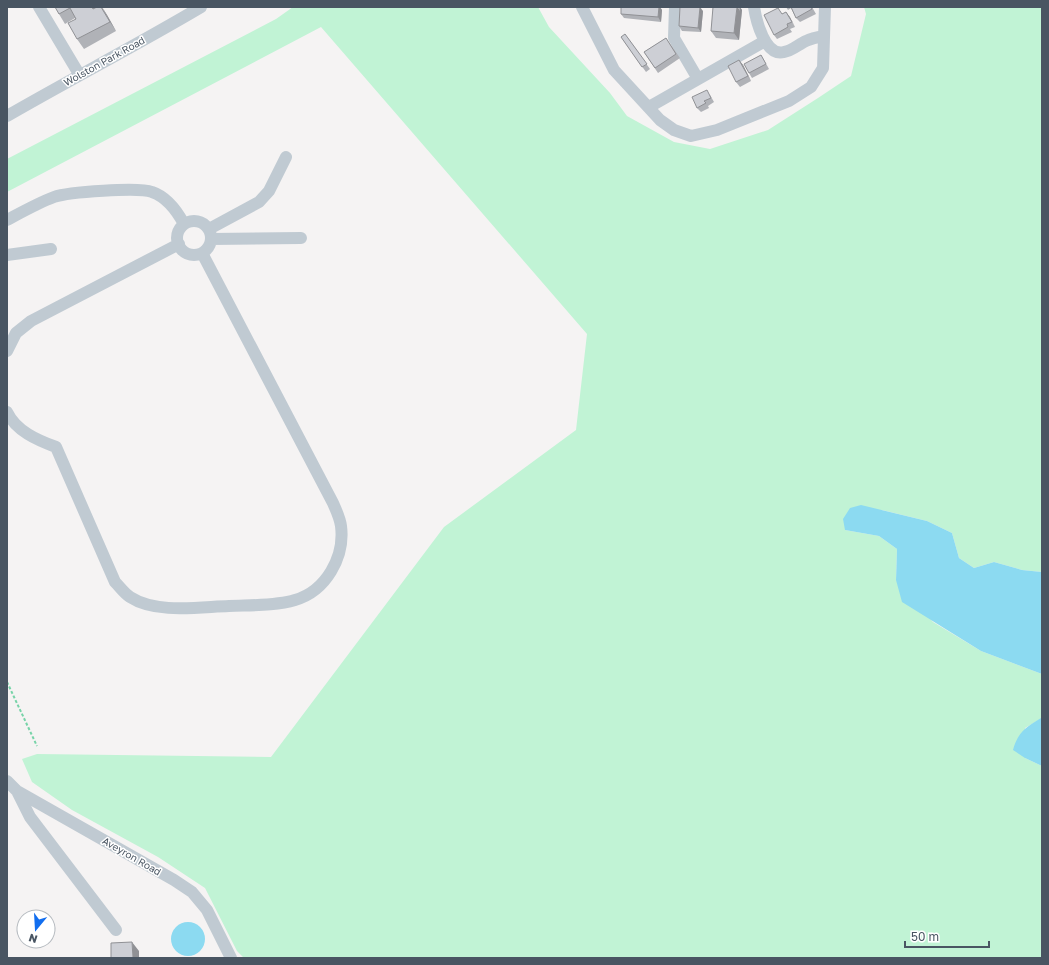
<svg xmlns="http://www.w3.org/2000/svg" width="1049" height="965" font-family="'Golos Text',sans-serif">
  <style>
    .green { fill: #c1f3d5 }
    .water { fill: #8cdaf1 }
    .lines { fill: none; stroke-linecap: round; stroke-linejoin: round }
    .path { stroke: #77d3a8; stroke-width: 2; stroke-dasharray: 3 2; stroke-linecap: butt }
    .minor { stroke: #c0cad2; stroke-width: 12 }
    .wall { fill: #b0b2b7 }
    .shaded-wall { fill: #909195 }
    .building { fill: #cdcfd5; stroke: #909195 }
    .labels { text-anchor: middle; stroke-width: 3; stroke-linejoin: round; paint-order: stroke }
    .street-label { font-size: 10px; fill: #495562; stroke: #fff }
  </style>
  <rect width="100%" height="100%" fill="#f5f3f3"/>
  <!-- green -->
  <path class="green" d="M293,7H538L549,27L610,93L627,116L674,142L710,149L768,130L818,98L851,76L866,14L864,7H1042V572L1022,570L994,562L974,568L959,558L952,533L927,521L882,510L845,530L879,536L897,549L896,579L933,622L981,651L1042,674V718L1025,728V758L1042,766V958H244L237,951L205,888L158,857L72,810L32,782L22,759L37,754L271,757L444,527L576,430L587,334L321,27L7,192V159L276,19Z"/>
  <!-- water -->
  <path class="water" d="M861,505L927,521L952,533L959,558L974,568L994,562L1022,570L1042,572V674L981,651L902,602L896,580L897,549L879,536L845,530L843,519L850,508Z
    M1041,718H1042V766L1025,758L1013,750C1018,732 1026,727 1041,718Z
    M171 939a17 17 0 1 1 34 0a17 17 0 1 1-34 0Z"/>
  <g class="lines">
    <!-- path -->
    <path class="path" d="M7,682L37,746"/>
    <!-- minor -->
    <path class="minor" d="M39,7L79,74
      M582,7L614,70L660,120L674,130L691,136L717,130L789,101L811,87L823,68L825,7
      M675,7L674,38L698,79
      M754,7C756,20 765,57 784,52C792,51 799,44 806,41C812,38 818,37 824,36
      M649,107L765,41
      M7,116C71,79 137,45 201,7
      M7,220C22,212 38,203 54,197C68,192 139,187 152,192C167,197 177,211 184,224
      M177 238a17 17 0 1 1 34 0a17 17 0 1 1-34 0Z
      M209,229L259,202L269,191L286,157
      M211,239L301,238
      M7,255L51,249
      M7,351L16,333L31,321L179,244
      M7,412C16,431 37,440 56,447L115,582C120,587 124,593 130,597C156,614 199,607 229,606C249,605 276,606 295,600C326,591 345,557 341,526C340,518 336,510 333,503L202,253
      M7,781L17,791L174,880L192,892L207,910L231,958
      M17,791L30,817L116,930"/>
  </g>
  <!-- wall -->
  <path class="wall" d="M55,7H96L94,8V9L102,7L107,15L116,31L84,49L77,39L75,18L65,24L59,14Z
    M621,7H660L662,10L661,22L624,18L621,14Z
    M740,7L742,10L739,40L716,38L711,31Z
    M786,7H812L816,14L800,22L796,18L791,8L788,10Z
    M703,11L701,32L682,31L679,26Z
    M786,12L795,27L790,29L792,32L777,39L774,35L782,14Z
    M625,34L650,69L646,72L621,37Z
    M666,38L680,58L658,73L644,52Z
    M761,55L764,60L769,69L752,78L749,73Z
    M739,60L743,65L751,81L740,87L736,82Z
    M710,95L714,102L708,106L709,108L701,112L697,108Z"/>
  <!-- shaded-wall -->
  <path class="shaded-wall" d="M102,7L107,15L116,31L110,22Z
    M659,7H660L662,10L661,22L658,17Z
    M700,7L703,11L701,32L698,28Z
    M737,7H740L742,10L739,40L734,33Z
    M786,12L790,17L795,27Z
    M739,60L743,65L751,81L748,76Z
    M132,942L139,951V958H133Z"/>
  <!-- building -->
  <path class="building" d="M55,7H92L93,9L97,7H101L110,22L77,39L68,23L76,19L70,8L59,14Z
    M621,7H659L658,17L621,14Z
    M680,7H700L698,28L679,26Z
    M713,7H737L734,33L711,31Z
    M737,7H740V12Z
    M791,7H811L812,9L796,18Z
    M778,8L782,14L786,12L792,22L787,24L788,27L774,35L764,15Z
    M625,34L647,64L642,67L621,37Z
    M666,38L676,54L655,68L644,52Z
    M761,55L766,64L749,73L744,64Z
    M739,60L748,76L736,82L728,66Z
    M707,90L711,98L704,101L706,103L697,108L692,97Z
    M132,942L133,958H111V943Z"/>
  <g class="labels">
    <!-- street labels -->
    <g class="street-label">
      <text transform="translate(104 61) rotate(-29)" y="4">Wolston Park Road</text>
      <text transform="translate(132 856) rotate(30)" y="4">Aveyron Road</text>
    </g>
  </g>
  <!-- border -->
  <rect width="1049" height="965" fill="none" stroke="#495562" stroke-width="16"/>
  <!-- north arrow -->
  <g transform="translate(36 929) rotate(198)"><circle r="19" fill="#ffffff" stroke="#b6bbc0"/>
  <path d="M0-3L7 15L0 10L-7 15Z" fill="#126eef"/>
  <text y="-6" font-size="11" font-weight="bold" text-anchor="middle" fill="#495562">N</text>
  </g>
  <!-- scale -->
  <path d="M905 941v6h84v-6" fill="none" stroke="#495562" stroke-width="2"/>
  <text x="911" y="941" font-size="12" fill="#495562" stroke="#ffffff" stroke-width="3" paint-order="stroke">50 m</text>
</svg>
